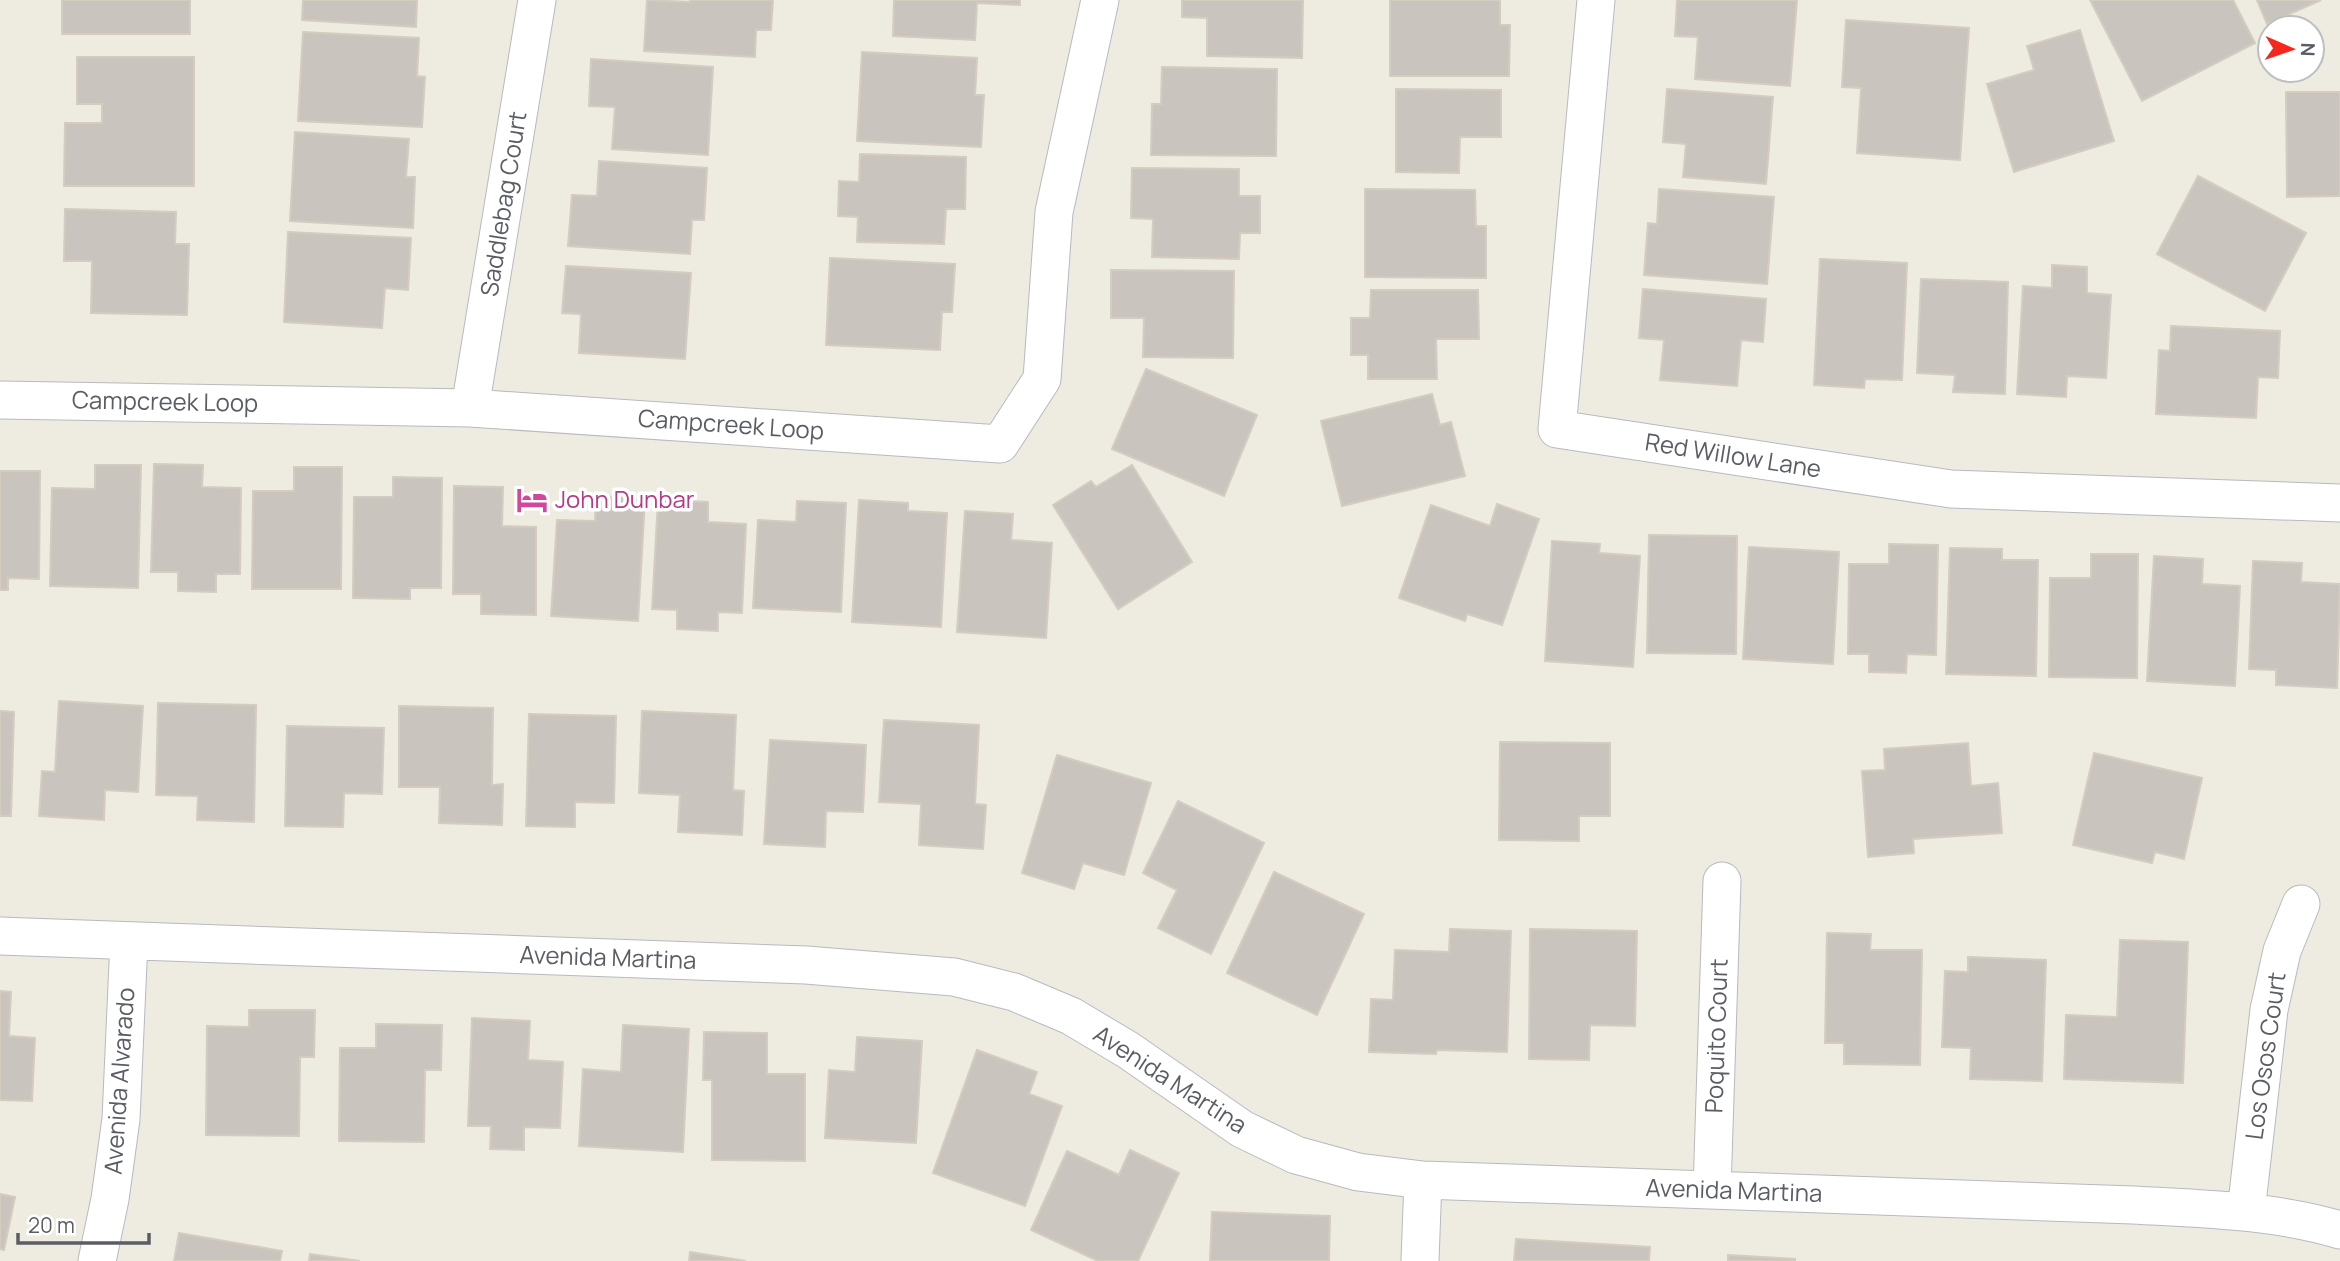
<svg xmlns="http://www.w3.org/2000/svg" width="2340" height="1261" font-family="Manrope,sans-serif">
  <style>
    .building { fill: #c9c5be; stroke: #d3ccbf; stroke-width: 2 }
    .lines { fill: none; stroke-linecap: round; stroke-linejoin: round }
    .street-casing { stroke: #b7babf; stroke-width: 39 }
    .street { stroke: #fff; stroke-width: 37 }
    .labels { text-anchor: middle; stroke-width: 7; stroke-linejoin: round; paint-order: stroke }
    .street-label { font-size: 24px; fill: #5a5e64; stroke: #fff }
    .hotel-label { font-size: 24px; fill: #b23c85; stroke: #fff; text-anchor: start }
  </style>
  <rect width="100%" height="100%" fill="#eeebe1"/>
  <!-- building -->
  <path class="building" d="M62,0H190V34H62Z
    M303,0H417L416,27L302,20Z
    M647,0L690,2V0H773L771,30H756L755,57L644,51Z
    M894,0H1020V5L977,3L975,40L893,36Z
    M1182,0H1303L1302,58L1207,56V18L1182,17Z
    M1390,0H1500V25H1510L1509,76H1390Z
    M1677,0H1797L1790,86L1695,79L1698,37L1675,36Z
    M2090,0H2233L2255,43L2142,101Z
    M2257,0H2321L2267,24Z
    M1846,20L1969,28L1960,160L1857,153L1861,88L1842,87Z
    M2080,30L2114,141L2014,172L1987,84L2034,70L2027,46Z
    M303,32L419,38L417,76L425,77L422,127L298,121Z
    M862,52L977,58L975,95H984L981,147L857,141Z
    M77,57H194V186H64L65,123H102V104H77Z
    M591,59L713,67L708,155L612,149L615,107L589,106Z
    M1162,67L1277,69L1276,156L1151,155L1152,104H1161Z
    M1396,89L1501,90V137H1460L1459,173L1396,172Z
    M1667,89L1773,97L1766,184L1683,177L1686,144L1663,142Z
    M2286,92H2340V196L2287,197Z
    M295,132L409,139L406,177H415L413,228L290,221Z
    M860,154L966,157L965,209H946L944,244L857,242L858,217L838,216L839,181L859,182Z
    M599,161L707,168L704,220H692L690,254L568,246L572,195L597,196Z
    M1132,168L1239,169V196H1260V233H1240L1239,259L1152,257L1153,219L1131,218Z
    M2198,176L2306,233L2265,311L2157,254Z
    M1365,189L1475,190L1476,226H1486V278L1365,277Z
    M1659,189L1774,197L1767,284L1644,275L1648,223L1657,224Z
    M65,209L176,212L175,244H189L187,315L91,313L92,261H64Z
    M288,232L411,238L408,290L385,288L382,328L284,322Z
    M830,258L955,264L952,312H942L940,350L826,345Z
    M1820,259L1907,263L1902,380L1865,379L1864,388L1814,385Z
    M2052,265L2087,267V293L2111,295L2106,378L2067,376L2066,397L2017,394L2023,286L2052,288Z
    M566,266L691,273L685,359L579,353L581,314L562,313Z
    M1111,270L1234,271L1233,358L1143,357L1144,318H1111Z
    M1921,279L2008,282L2005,394L1953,392L1955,375L1917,373Z
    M1643,289L1766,299L1763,342L1741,340L1737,386L1660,380L1664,340L1639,338Z
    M1371,290H1478L1479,339H1436L1437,379H1368V355H1351V318H1370Z
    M2171,326L2280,331L2278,378L2258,377L2256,418L2156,414L2159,350L2170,351Z
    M1146,369L1257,415L1224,496L1112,449Z
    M1432,394L1440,425L1451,422L1465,476L1342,506L1321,421Z
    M154,464L203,465L202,487L241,488L240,574H216V592L178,591V572H151Z
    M95,465H141L138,588L50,586L52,488L95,489Z
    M1132,465L1192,562L1118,609L1053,505L1091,481L1096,487Z
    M294,467H342L341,589H252L253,491H294Z
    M0,471H40L39,579L8,578V590H0Z
    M393,477L442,478L441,588H410V599L353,598L354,497H393Z
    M454,486L503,487L502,526L536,527V615L481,614V594H453Z
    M596,496L645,499L638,621L551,616L557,520L595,521Z
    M658,500L708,502V522L746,524L742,613L718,612V631L677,629V610L652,609Z
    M859,500L908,503V511L947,513L941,627L852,622Z
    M797,501L846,503L841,612L753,608L758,520L796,522Z
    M1497,504L1539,519L1502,625L1467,614L1465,621L1399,598L1431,505L1490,526Z
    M965,511L1013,514L1011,540L1052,543L1046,638L957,632Z
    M1649,535L1737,536L1736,654L1647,653Z
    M1552,541L1600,544L1599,553L1640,556L1633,667L1545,661Z
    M1889,544L1938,545L1936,655L1907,654L1906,673L1869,672V654H1848L1849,564H1889Z
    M1749,547L1839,552L1833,664L1743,659Z
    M1950,548L2002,549V560H2038L2036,676L1946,674Z
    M2091,554H2138L2137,678L2049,677L2050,578H2091Z
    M2154,556L2203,559L2202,584L2240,586L2235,686L2147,681Z
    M2253,561L2302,563L2301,582L2340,584L2337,688L2276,685V670L2249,669Z
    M59,701L143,706L138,792L105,790L104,820L39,816L42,771L55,772Z
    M158,703L256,705L254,822L197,820L198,796L156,795Z
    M399,706L493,708L492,785L503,784L502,825L439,823L440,787H399Z
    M0,711L14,712L11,816H0Z
    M642,711L736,715L733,790L744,791L742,835L678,832L680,795L639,793Z
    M529,714L616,716L614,803L575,802V827L526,826Z
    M884,720L979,725L975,804L986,805L983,849L919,845L921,804L879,802Z
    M287,726L384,728L382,794L344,793L343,827L285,826Z
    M770,740L866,745L863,812L826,811L825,847L764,844Z
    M1500,742L1610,743V816H1579V841L1499,840Z
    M1968,743L1971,786L1998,783L2002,833L1913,839L1914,853L1868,857L1862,771L1885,770L1884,749Z
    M2094,753L2202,778L2184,859L2155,852L2152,863L2073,845Z
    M1057,755L1151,783L1124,875L1083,863L1074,889L1022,873Z
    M1178,801L1264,843L1211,954L1158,928L1177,890L1143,873Z
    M1274,872L1364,914L1317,1015L1227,973Z
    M1450,929L1511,931L1507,1052L1437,1050L1436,1054L1369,1052L1371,999L1393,1000L1395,950L1449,952Z
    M1530,929L1637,931L1635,1026L1590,1025L1589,1060L1529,1059Z
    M1827,933L1871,934L1870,950H1922L1920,1065L1844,1064V1043H1825Z
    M2120,940L2188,942L2183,1083L2064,1079L2066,1015L2117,1017Z
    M1968,957L2046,960L2042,1081L1970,1079L1971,1048L1942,1047L1945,971L1968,972Z
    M0,991L11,992L9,1036L35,1038L32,1101L0,1100Z
    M249,1010H315L314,1057H300L299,1136L206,1135L207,1026L249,1027Z
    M472,1018L530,1021L528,1060L563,1062L560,1128L524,1127V1150L490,1149L491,1126H468Z
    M376,1024L442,1025L441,1070H425L424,1142L339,1141L340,1048H376Z
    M623,1025L689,1029L683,1152L579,1146L583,1069L621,1072Z
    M704,1032L767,1033V1074H805V1161L712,1160V1080H703Z
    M857,1037L922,1041L916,1143L825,1138L829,1070L855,1072Z
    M977,1050L1037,1072L1029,1094L1062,1106L1025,1206L933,1173Z
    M1130,1150L1179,1173L1138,1261H1098L1031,1230L1067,1151L1119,1175Z
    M0,1194L15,1197L4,1250L0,1249Z
    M1212,1212L1330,1216L1329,1261H1210Z
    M179,1233L282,1251L280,1261H174Z
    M1516,1239L1650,1247L1649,1261H1514Z
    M690,1252L746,1261H689Z
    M310,1254L360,1261H309Z
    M1728,1255L1795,1259V1261H1728Z"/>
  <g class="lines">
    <defs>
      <path id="street" d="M1596,0L1557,429L1951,489L2340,503
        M0,400L470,408L1000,444L1042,379L1054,212L1100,0
        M470,408L537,0
        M0,936L806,965L954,977L1014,992L1071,1016L1128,1050L1242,1129L1296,1155L1358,1172L1423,1180L2133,1205C2202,1209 2273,1210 2340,1230
        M1712,1190L1722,881
        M2246,1212L2269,1010L2282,951L2301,904
        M97,1261L110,1199L121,1119L129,941
        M1420,1261L1423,1180"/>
    </defs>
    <!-- street casing -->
    <use href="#street" class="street-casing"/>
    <!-- street -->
    <use href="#street" class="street"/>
  </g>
  <!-- icons -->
  <defs>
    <symbol id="hotel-bare" viewBox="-9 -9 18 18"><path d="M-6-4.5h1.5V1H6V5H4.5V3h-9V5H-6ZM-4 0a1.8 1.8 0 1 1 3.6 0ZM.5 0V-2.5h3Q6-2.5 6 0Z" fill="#d1479c" stroke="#fff" stroke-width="2.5" paint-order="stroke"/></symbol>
  </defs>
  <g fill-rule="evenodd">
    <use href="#hotel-bare" x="510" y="478" width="44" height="44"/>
  </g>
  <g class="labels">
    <!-- street labels -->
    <g class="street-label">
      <text transform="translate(504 204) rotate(-81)" y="8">Saddlebag Court</text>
      <text transform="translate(165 402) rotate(1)" y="8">Campcreek Loop</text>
      <text transform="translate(731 425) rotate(4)" y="8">Campcreek Loop</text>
      <text transform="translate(1733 456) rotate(9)" y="8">Red Willow Lane</text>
      <text transform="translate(608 958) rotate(2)" y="8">Avenida Martina</text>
      <text transform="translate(1717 1036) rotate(-88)" y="8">Poquito Court</text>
      <text transform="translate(2266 1056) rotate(-82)" y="8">Los Osos Court</text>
      <text transform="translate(1170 1080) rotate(33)" y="8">Avenida Martina</text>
      <text transform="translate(120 1081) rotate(-86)" y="8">Avenida Alvarado</text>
      <text transform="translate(1734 1191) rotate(2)" y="8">Avenida Martina</text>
    </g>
    <!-- hotel labels -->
    <g class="hotel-label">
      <text x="555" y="508">John Dunbar</text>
    </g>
  </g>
  <!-- north arrow -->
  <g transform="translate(2291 49) rotate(92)"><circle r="33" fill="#ffffff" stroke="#bdbfc1" stroke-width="2"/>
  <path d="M0-5L12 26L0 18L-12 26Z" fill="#f7271e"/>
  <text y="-10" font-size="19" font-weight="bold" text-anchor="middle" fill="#5a5e64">N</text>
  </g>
  <!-- scale -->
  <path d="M18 1233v10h131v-10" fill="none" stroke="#5a5e64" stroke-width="3.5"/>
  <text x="28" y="1233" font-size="21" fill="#5a5e64" stroke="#ffffff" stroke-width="5" paint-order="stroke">20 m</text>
</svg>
